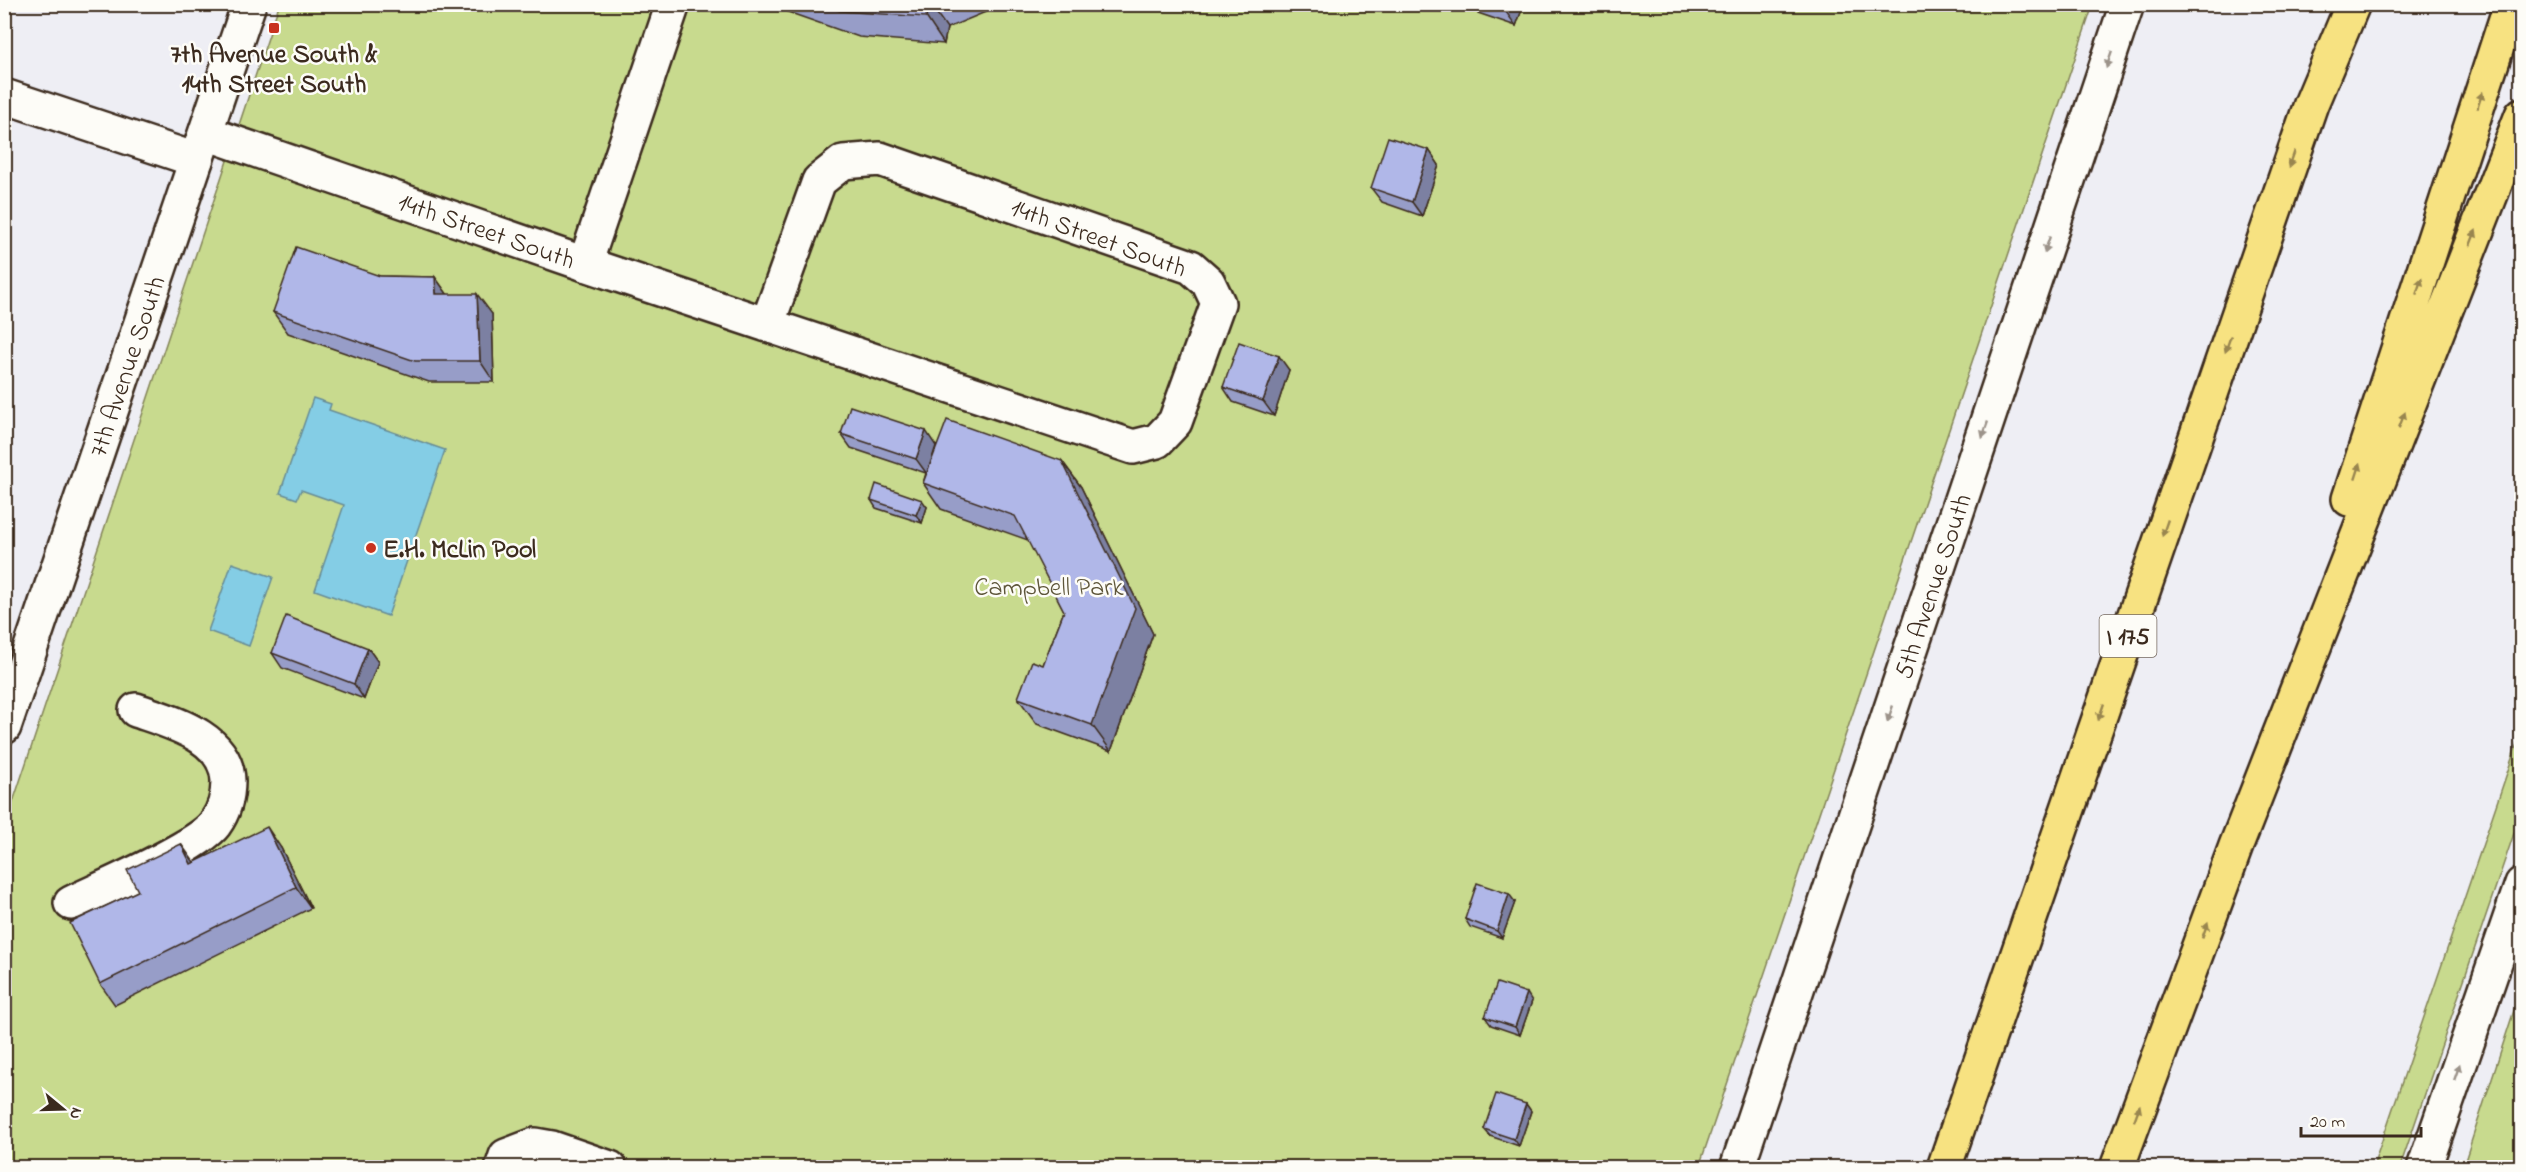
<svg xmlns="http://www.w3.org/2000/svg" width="2526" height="1172" font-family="'Indie Flower',sans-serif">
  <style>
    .green { fill: #c8da8e; stroke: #828256; stroke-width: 1.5 }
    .water { fill: #84cde5; stroke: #678c95; stroke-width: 1.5 }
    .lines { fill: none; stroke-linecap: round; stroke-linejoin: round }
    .minor-casing { stroke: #3b2a1e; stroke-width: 38 }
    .highway-casing { stroke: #3b2a1e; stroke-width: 38 }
    .minor { stroke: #fdfcf7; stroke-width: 33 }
    .highway { stroke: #f7e281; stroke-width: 33 }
    .wall { fill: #979dc8; stroke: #3b2a1e; stroke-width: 1.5 }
    .shaded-wall { fill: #7b80a2; stroke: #3b2a1e; stroke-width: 1.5 }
    .building { fill: #b0b7e8; stroke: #3b2a1e; stroke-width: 1.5 }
    .oneway { fill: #9c938a }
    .oneway2 { fill: #998650 }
    .poi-dot { fill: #c8321e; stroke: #fdfcf7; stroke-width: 2 }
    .labels { text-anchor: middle; stroke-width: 5; stroke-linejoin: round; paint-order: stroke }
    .shield { fill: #fdfcf7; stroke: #75695f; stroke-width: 1.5 }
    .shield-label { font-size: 24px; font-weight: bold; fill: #3b2a1e }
    .poi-label { font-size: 26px; font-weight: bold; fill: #3b2a1e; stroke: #fdfcf7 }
    .street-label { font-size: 26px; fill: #3b2a1e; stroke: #fdfcf7 }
    .park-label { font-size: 26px; fill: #5e563a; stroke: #fdfcf7 }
  </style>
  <rect width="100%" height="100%" fill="#eeeef4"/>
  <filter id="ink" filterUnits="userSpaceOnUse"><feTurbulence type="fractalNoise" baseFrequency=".0167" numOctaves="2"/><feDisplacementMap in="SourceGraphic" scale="12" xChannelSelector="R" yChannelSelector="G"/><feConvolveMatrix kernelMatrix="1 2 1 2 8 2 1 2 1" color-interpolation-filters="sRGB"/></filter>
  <g filter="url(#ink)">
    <!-- green -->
    <path class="green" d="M279,5H2093L1699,1167L5,1168V826Z
      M2521,732V813L2400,1167H2373Z
      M2521,989V1167H2463Z"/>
    <!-- water -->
    <path class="water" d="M313,398L331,404L329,410L445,450L388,616L315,590L344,505L301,490L297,499L280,493Z
      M232,563L273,577L249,646L208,631Z"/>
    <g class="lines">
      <defs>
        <g id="minor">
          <path d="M4,96L196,160"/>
          <path id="s1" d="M206,133L585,264L1133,447L1157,441L1175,422L1218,303L1208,282L1191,267L880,159L843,162L819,181L767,325"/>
          <path d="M585,264L673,4"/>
          <path id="s2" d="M4,727L249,4"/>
          <path d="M71,903C102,888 197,848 215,824C225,810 228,797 228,781C227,736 170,722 136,710"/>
          <path d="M502,1168L506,1156L535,1145L552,1148L610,1168"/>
          <path id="s3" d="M1737,1168L2127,4"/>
          <path d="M2424,1168L2522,884"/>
        </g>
        <path id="highway" d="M2349,499L2511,4
          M1944,1168L2311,104L2353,4
          M2117,1168L2236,846L2522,115"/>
      </defs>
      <!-- minor casing -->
      <use href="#minor" class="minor-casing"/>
      <!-- highway casing -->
      <use href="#highway" class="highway-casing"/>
      <!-- minor -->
      <use href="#minor" class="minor"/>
      <!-- highway -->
      <use href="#highway" class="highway"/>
    </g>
    <!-- wall -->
    <path class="wall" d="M765,4H986L988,11L947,28L944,44L859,37Z
      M1472,4H1524L1516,26L1478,13Z
      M1429,150L1439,165L1422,216L1382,202L1371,188Z
      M380,276L435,277L447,294L492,314L494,382H429L288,333L273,312Z
      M1289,370L1274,416L1233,402L1223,387Z
      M841,434L1062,461L1081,487L1153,634L1111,751L1037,724L1018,698L1043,665L1064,611L1028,540L941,509L923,483L926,473L851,448Z
      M871,500L927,507L922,523L876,508Z
      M368,648L378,662L364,699L282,668L272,653Z
      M281,848L311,908L115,1005L100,984L138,891L194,862Z
      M1515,902L1502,938L1470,927L1465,919Z
      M1532,1001L1520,1035L1491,1025L1485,1017Z
      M1526,1104L1531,1111L1519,1146L1490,1136L1484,1129Z"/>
    <!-- shaded-wall -->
    <path class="shaded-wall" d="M928,4H930L947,28L944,44L926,17Z
      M1509,4H1524L1516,26L1506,12Z
      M1429,150L1439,165L1422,216L1412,202Z
      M435,277L450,298L436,294Z
      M477,294L492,314L494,382L480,361Z
      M1279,356L1289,370L1274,416L1263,401Z
      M926,431L936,446L927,474L916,459Z
      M1062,461L1081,487L1153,634L1111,751L1092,725Z
      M922,500L927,507L922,523L916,515Z
      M368,648L378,662L364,699L354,684Z
      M267,827L281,848L311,908L296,887Z
      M181,844L196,865L191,864Z
      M1509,894L1515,902L1502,938L1497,931Z
      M1527,993L1532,1001L1520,1035L1515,1027Z
      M1526,1104L1531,1111L1519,1146L1514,1139Z"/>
    <!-- building -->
    <path class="building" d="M822,4H928L926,17L840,11Z
      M1485,4H1509L1506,12Z
      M1388,137L1429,150L1412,202L1371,188Z
      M296,247L380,276L435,277L436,294H477L480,361H415L273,312Z
      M1239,342L1279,356L1263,401L1223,387Z
      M850,406L926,431L916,459L841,434Z
      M947,420L1062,461L1135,608L1092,725L1018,698L1032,661L1043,665L1064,611L1015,516L923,483Z
      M876,484L922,500L916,515L871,500Z
      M286,616L368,648L354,684L272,653Z
      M267,827L296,887L100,984L70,923L138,891L127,870L181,844L191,864Z
      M1477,883L1509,894L1497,931L1465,919Z
      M1497,983L1527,993L1515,1027L1485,1017Z
      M1496,1094L1526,1104L1514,1139L1484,1129Z"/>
    <!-- one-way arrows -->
    <defs><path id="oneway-solid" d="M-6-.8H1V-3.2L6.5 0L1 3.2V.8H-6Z" transform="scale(1.5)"/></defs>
    <g class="oneway">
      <use href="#oneway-solid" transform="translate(2109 60) rotate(109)"/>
      <use href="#oneway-solid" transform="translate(2047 245) rotate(109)"/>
      <use href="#oneway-solid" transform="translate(1985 430) rotate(109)"/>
      <use href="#oneway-solid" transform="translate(1890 714) rotate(109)"/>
      <use href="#oneway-solid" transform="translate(2457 1072) rotate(-71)"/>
    </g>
    <g class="oneway2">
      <use href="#oneway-solid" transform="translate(2480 100) rotate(-72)"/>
      <use href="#oneway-solid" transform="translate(2292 159) rotate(109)"/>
      <use href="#oneway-solid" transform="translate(2473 238) rotate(-69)"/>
      <use href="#oneway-solid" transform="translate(2419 286) rotate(-72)"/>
      <use href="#oneway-solid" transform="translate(2228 344) rotate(109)"/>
      <use href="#oneway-solid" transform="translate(2402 420) rotate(-69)"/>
      <use href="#oneway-solid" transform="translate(2358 471) rotate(-72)"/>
      <use href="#oneway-solid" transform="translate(2165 528) rotate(109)"/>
      <use href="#oneway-solid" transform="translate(2101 712) rotate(109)"/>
      <use href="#oneway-solid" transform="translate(2205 930) rotate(-70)"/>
      <use href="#oneway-solid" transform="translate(2137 1113) rotate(-70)"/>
    </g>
  </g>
  <!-- markers -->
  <g class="poi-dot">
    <rect x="268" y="22" width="12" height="12" rx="3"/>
    <circle cx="371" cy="548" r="6"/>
  </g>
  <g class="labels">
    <!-- shield labels -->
    <rect class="shield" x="2099.5" y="615" width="57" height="42" rx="4.5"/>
    <g class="shield-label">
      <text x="2128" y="644">I 175</text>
    </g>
    <!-- poi labels -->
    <g class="poi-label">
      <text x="274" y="62">7th Avenue South &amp;<tspan x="274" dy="30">14th Street South</tspan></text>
      <text x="383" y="557" text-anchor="start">E.H. McLin Pool</text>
    </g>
    <!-- street labels -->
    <g class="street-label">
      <text dy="9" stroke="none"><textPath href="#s1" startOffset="297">14th Street South</textPath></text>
      <text transform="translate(1099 237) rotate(20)" y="9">14th Street South</text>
      <text dy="9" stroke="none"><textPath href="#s2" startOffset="381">7th Avenue South</textPath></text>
      <text dy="9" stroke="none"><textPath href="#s3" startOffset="614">5th Avenue South</textPath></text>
    </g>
    <!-- park labels -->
    <g class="park-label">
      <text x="1049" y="595">Campbell Park</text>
    </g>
  </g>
  <!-- margin -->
  <rect width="2526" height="1172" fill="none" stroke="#fdfcf7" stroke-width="24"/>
  <rect x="12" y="12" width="2502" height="1148" fill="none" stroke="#3b2a1e" stroke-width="2" filter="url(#ink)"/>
  <!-- north arrow -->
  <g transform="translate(63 1109) rotate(109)" stroke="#fdfcf7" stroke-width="4.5" paint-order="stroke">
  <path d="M0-4.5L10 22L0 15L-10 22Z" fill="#3b2a1e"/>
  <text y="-9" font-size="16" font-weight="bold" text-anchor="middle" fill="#3b2a1e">N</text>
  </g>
  <!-- scale -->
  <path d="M2301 1127v9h120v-9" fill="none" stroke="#3b2a1e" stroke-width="3"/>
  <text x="2310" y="1127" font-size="18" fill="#3b2a1e" stroke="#fdfcf7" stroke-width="4.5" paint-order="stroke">20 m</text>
</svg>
